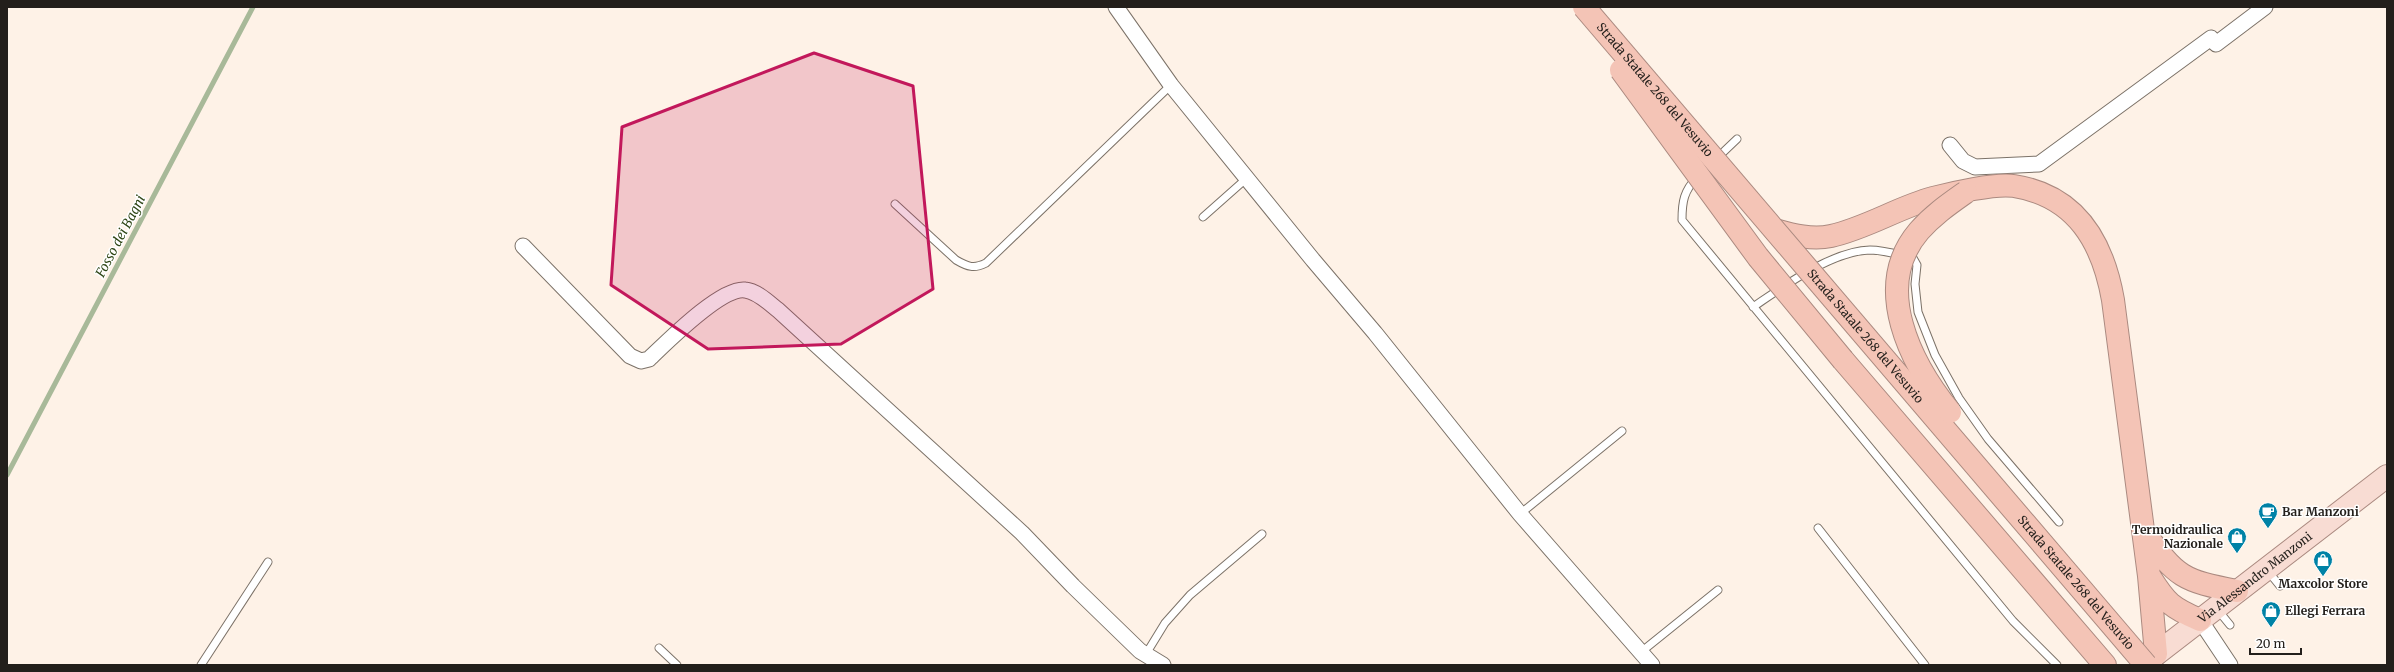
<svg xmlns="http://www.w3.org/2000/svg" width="2394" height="672" font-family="Merriweather,serif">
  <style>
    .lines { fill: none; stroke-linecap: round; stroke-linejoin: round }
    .stream { stroke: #a8b999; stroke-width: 5 }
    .lane-casing { stroke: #7c7268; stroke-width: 9 }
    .street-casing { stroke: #7c7268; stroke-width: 17 }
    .primary-casing { stroke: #ab8a80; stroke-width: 24 }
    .highway-casing { stroke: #ab8a80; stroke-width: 24 }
    .lane { stroke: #fff; stroke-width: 7 }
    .street { stroke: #fff; stroke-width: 15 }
    .primary { stroke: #f8dcd3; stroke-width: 22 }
    .highway { stroke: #f4c4b6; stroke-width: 22 }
    .highway-bridge-casing { stroke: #ab8a80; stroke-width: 24; stroke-linecap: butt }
    .highway-bridge { stroke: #f4c4b6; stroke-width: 22 }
    .marked { fill: #c2185b; fill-opacity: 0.2; stroke: #c2185b; stroke-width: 3; stroke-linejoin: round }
    .labels { text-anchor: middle; stroke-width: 3; stroke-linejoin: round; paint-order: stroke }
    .street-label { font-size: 12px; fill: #231f1b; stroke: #fff }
    .poi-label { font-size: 12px; font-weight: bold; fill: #231f1b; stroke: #fff; text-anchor: start }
    .water-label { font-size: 13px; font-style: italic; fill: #2f4616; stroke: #fff }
  </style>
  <rect width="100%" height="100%" fill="#fef2e7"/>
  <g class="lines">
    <!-- stream -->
    <path class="stream" d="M7,475L253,7"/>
    <defs>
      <path id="lane" d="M1716,159L1737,139
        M1697,177C1684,191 1682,201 1682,220L2013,621L2057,665
        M895,204L956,260C968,267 974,269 986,263L1171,85
        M1203,217L1247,178
        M1753,307C1784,286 1832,251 1870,250C1884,250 1900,255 1913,258L1917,265L1915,284L1918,312L1935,355L1959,398L1988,439L2059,522
        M1520,514L1622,431
        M1818,528L1925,665
        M2267,570L2280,586
        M2217,609L2230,625
        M659,648L677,665
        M1641,652L1718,590
        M1146,654L1165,623L1190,595L1262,534
        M201,665L268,562"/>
      <path id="street" d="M1116,7L1171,85L1313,260L1375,333L1520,514L1652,665
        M1950,145L1963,161L1975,167L2039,164L2211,38L2216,44L2265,7
        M523,246L630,356L641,361L649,359C667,342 721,287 745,290C757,291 769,303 778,310L1022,533L1073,586L1140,651L1163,665
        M2200,620L2230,665"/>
      <g id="primary">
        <path id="s1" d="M2142,665L2387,476"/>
      </g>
      <path id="highway" d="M1775,230C1793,235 1812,240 1831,236C1867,228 1899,207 1933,198C1952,193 1996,183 2014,186C2077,196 2103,243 2113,300L2149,576L2156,654
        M1843,360L2105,665
        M2145,533C2176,577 2183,581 2237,591
        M2150,577C2166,603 2172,608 2200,620"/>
    </defs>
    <!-- lane casing -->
    <use href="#lane" class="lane-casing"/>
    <!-- street casing -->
    <use href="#street" class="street-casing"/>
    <!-- primary casing -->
    <use href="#primary" class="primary-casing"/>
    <!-- highway casing -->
    <use href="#highway" class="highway-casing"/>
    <!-- lane -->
    <use href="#lane" class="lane"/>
    <!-- street -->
    <use href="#street" class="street"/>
    <!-- primary -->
    <use href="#primary" class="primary"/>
    <!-- highway -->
    <use href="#highway" class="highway"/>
    <defs>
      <g id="highway-bridge">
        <path id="s2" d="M1584,7L2146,665"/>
        <path d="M1621,70L1758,257L1843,360"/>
        <path d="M1950,412C1911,364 1871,287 1919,231C1933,215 1949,204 1966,192"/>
      </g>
    </defs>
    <!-- highway-bridge casing -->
    <use href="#highway-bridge" class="highway-bridge-casing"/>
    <!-- highway-bridge -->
    <use href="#highway-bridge" class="highway-bridge"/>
  </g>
  <!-- marked area -->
  <path class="marked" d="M814,53L913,86L933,289L841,344L708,349L611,285L622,127Z"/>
  <!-- icons -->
  <defs>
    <symbol id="cafe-pin" viewBox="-11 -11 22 30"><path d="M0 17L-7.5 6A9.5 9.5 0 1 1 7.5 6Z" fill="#0082a6" stroke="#fff"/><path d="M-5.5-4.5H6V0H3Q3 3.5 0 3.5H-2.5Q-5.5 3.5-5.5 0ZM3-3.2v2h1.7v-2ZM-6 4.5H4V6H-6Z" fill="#fff"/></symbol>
    <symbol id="shop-pin" viewBox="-11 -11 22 30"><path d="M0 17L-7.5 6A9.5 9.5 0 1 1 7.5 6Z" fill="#0082a6" stroke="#fff"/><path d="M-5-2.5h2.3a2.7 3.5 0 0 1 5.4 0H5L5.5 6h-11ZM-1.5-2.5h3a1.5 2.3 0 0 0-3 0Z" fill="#fff"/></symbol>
  </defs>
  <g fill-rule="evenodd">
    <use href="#cafe-pin" x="2257" y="501" width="22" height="30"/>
    <use href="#shop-pin" x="2226" y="526" width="22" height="30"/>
    <use href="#shop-pin" x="2312" y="549" width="22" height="30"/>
    <use href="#shop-pin" x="2260" y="600" width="22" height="30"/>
  </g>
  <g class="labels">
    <!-- street labels -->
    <g class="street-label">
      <text dy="4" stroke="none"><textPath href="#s2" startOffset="109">Strada Statale 268 del Vesuvio</textPath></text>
      <text dy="4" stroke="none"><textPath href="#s2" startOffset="433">Strada Statale 268 del Vesuvio</textPath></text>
      <text dy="4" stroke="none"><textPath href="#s1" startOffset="143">Via Alessandro Manzoni</textPath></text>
      <text dy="4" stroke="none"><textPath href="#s2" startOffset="757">Strada Statale 268 del Vesuvio</textPath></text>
    </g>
    <!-- poi labels -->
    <g class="poi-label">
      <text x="2282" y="516">Bar Manzoni</text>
      <text x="2223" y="534" text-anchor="end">Termoidraulica<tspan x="2223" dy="14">Nazionale</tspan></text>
      <text x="2323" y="588" text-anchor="middle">Maxcolor Store</text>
      <text x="2285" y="615">Ellegi Ferrara</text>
    </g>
    <!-- water labels -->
    <g class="water-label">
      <text transform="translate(120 236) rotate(-62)" y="5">Fosso dei Bagni</text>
    </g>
  </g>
  <!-- border -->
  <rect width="2394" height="672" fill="none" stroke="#231f1b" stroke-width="16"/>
  <!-- scale -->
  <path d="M2250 648v6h51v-6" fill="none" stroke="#231f1b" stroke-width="2"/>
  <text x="2256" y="648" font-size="12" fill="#231f1b" stroke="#ffffff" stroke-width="3" paint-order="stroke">20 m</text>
</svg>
